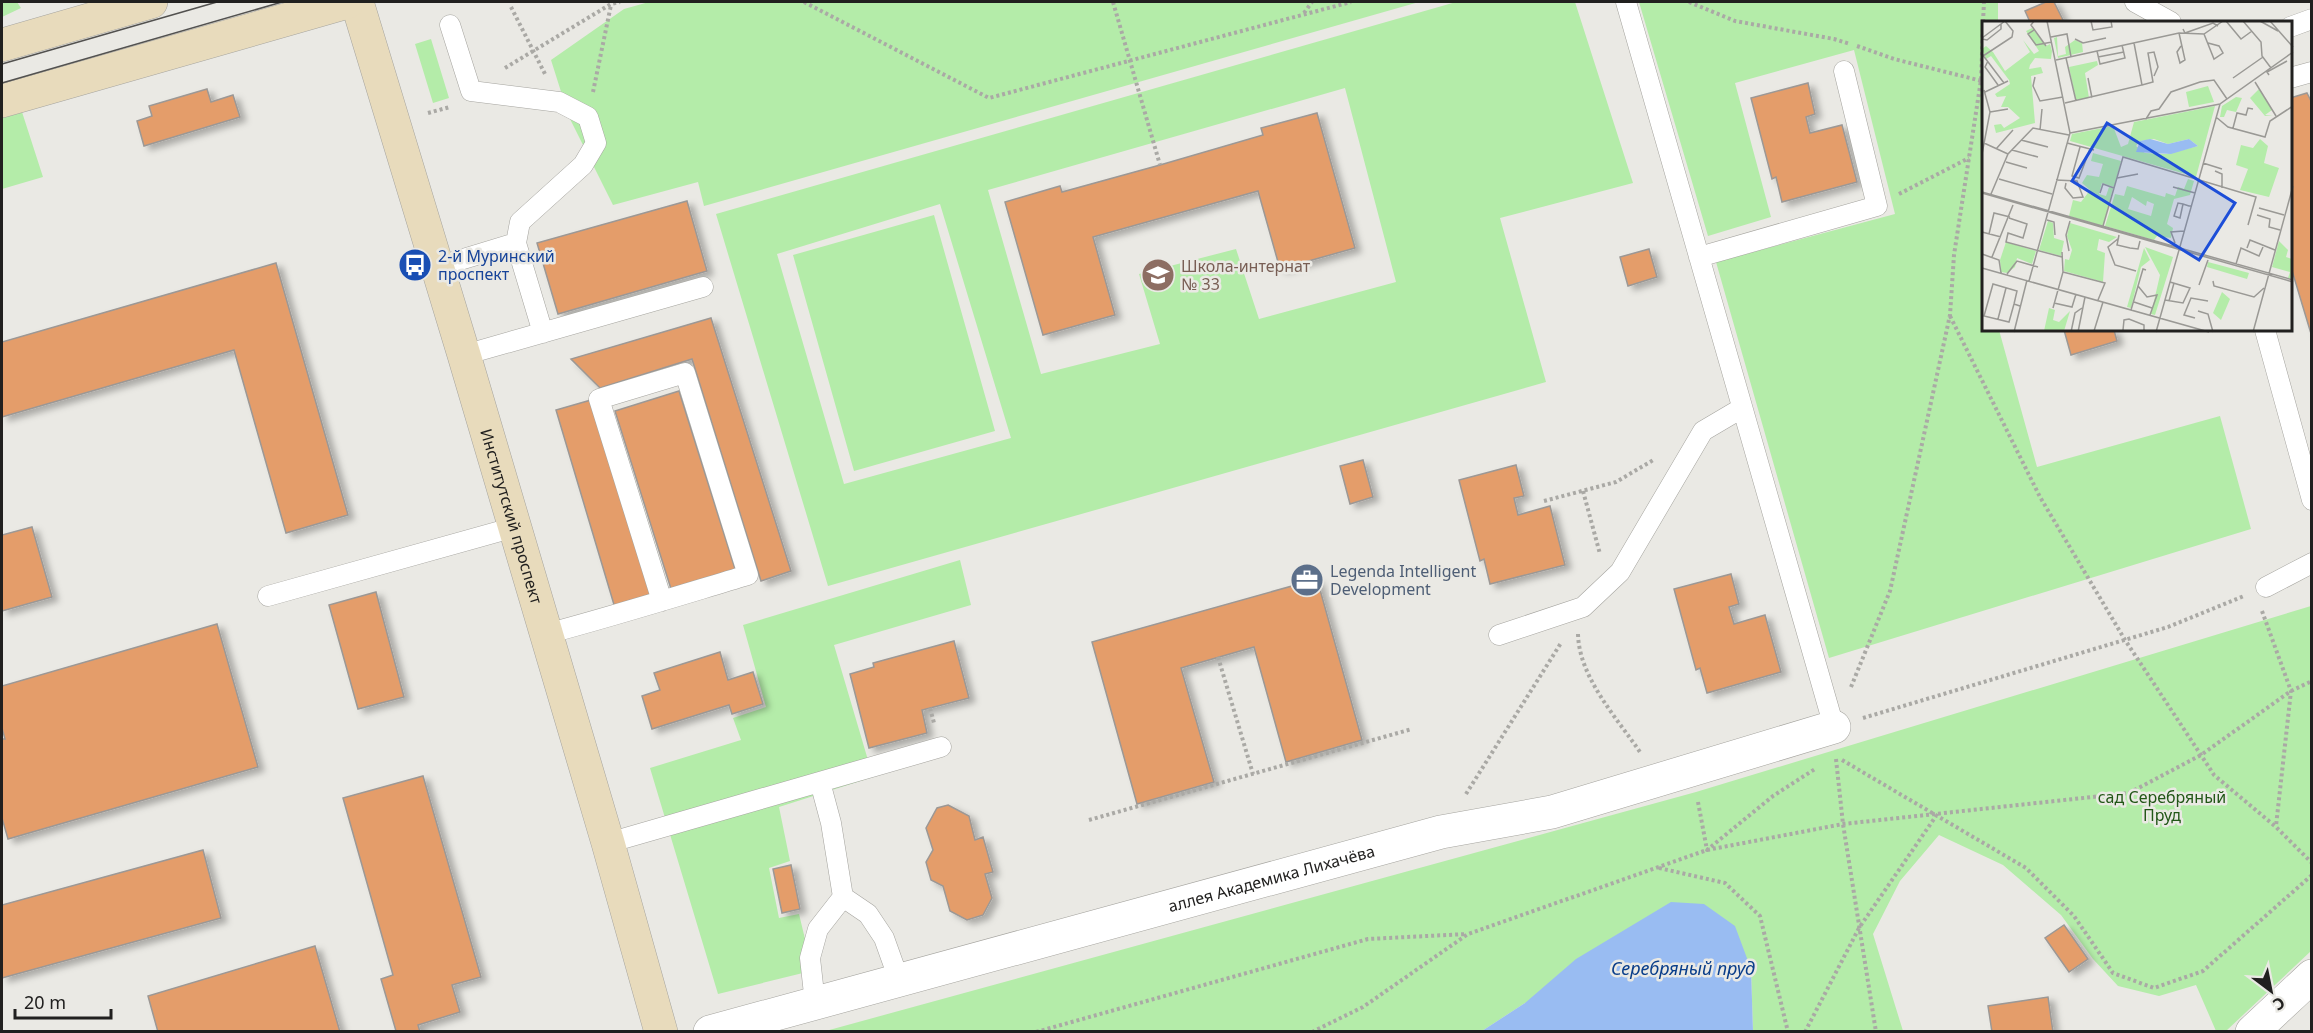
<svg xmlns="http://www.w3.org/2000/svg" width="2313" height="1033" font-family="'Noto Sans',sans-serif">
  <style>
    .green { fill: #b4eca9; fill-rule: evenodd }
    .water { fill: #99bcf2 }
    .building { fill: #e49d6b; stroke: #9c9895; stroke-width: 1.5; filter: url(#shadow) }
    .lines { fill: none; stroke-linecap: round; stroke-linejoin: round }
    .lane-casing { stroke: #a5a49f; stroke-width: 21 }
    .street-casing { stroke: #a5a49f; stroke-width: 34 }
    .secondary-casing { stroke: #a5a49f; stroke-width: 34 }
    .path { stroke: #aaa9a5; stroke-width: 4; stroke-dasharray: 3 3; stroke-linecap: butt }
    .lane { stroke: #fff; stroke-width: 20 }
    .street { stroke: #fff; stroke-width: 33 }
    .secondary { stroke: #e8dbbc; stroke-width: 33 }
    .tram { stroke: #52514f; stroke-width: 1.5 }
    .labels { text-anchor: middle; stroke-width: 5; stroke-linejoin: round; paint-order: stroke }
    .transit-label { font-size: 16px; fill: #164399; stroke: #eae9e4; text-anchor: start }
    .education-label { font-size: 16px; fill: #785e54; stroke: #eae9e4; text-anchor: start }
    .street-label { font-size: 16px; fill: #21201f; stroke: #eae9e4 }
    .service-label { font-size: 16px; fill: #4e5e75; stroke: #eae9e4; text-anchor: start }
    .park-label { font-size: 16px; fill: #225717; stroke: #eae9e4 }
    .water-label { font-size: 18px; font-style: italic; fill: #0a3e8a; stroke: #eae9e4 }
    .inset-road { fill: none; stroke: #9a9995; stroke-width: 1.5 }
    .view { fill: #1d4ed8; fill-opacity: 0.15; stroke: #1d4ed8; stroke-width: 3 }
    .inset-edge { fill: none; stroke: #21201f; stroke-width: 3 }
  </style>
  <defs>
    <filter id="shadow"><feDropShadow dx="6" dy="4" stdDeviation="3" flood-color="#0004"/></filter>
  </defs>
  <rect width="100%" height="100%" fill="#eae9e4"/>
  <!-- green -->
  <path class="green" d="M2,2H17L21,8L2,17Z
    M649,2H1419L704,206L698,182L613,205L569,117L551,60L624,9Z
    M1456,2H1575L1633,183L1500,218L1546,382L828,586L716,214ZM1345,88L1396,282L1259,319L1236,249L1139,274L1160,344L1041,374L988,190ZM940,204L1011,438L844,484L777,254Z
    M1639,2H1998V21L2000,22H1983V330H1999L2037,467L2220,416L2251,529L1829,658L1716,262L1895,214L1854,50L1735,83L1771,217L1708,236Z
    M431,39L449,98L433,103L415,44Z
    M22,112L43,177L2,189V118Z
    M934,215L995,431L854,471L793,255Z
    M960,560L971,605L834,645L873,777L779,807L790,861L769,868L779,918L799,914L806,943L807,972L718,994L650,768L741,740L733,718L766,707L743,625Z
    M2311,606V951L2226,1031H2216L2196,985L2159,996L2118,986L2093,959L2061,915L2003,865L1939,835L1900,881L1873,934L1903,1031H1753L1751,969L1525,1003L1482,1031L822,1032L1696,792Z"/>
  <!-- water -->
  <path class="water" d="M1671,902L1704,904L1735,926L1751,969L1753,1031H1482L1525,1003L1576,959Z"/>
  <!-- building -->
  <path class="building" d="M2046,2H2054L2064,22H2030L2025,11Z
    M1808,83L1815,114L1806,117L1810,133L1842,125L1857,182L1782,202L1776,177L1772,179L1751,98Z
    M207,89L211,102L233,95L240,117L144,146L137,121L152,116L149,106Z
    M2307,93L2312,103V337L2290,264V98Z
    M1317,113L1355,248L1280,269L1258,191L1093,237L1115,315L1043,335L1005,202L1060,186L1062,192L1160,165L1263,135L1261,128Z
    M687,201L707,271L558,314L537,243Z
    M1649,249L1657,277L1628,286L1620,257Z
    M276,263L348,515L286,533L234,350L2,417V342Z
    M711,318L791,571L761,581L692,359L600,388L571,359Z
    M2064,330H2114L2117,341L2071,355Z
    M679,391L736,572L672,592L615,411Z
    M591,400L651,596L615,608L556,410Z
    M1363,460L1373,497L1350,504L1340,466Z
    M1516,465L1524,496L1514,498L1518,515L1550,506L1565,565L1490,584L1484,559L1480,561L1459,480Z
    M32,527L52,597L2,611V535Z
    M1731,574L1739,604L1729,607L1734,624L1765,615L1781,672L1707,693L1700,668L1696,670L1674,589Z
    M1317,579L1362,740L1286,762L1254,647L1181,668L1214,782L1137,804L1092,642Z
    M376,592L404,697L358,709L329,605Z
    M217,624L258,767L8,839L2,818V739H5L2,728V686Z
    M954,641L969,698L922,710L927,733L869,748L850,674L874,667L873,663Z
    M720,652L728,680L753,672L763,704L732,714L729,705L652,729L642,696L660,690L654,673Z
    M423,776L481,977L452,985L460,1012L418,1025L420,1032H393L396,1031L381,979L393,975L343,798Z
    M948,805L969,816L975,840L983,837L993,872L985,874L992,898L983,915L967,920L950,911L943,886L931,880L926,862L933,850L926,828L937,808Z
    M203,850L221,918L2,978V905Z
    M791,865L800,909L782,913L773,869Z
    M2064,925L2088,959L2069,972L2045,938Z
    M315,946L340,1032H158L148,996Z
    M2048,997L2053,1032H1992L1988,1006Z"/>
  <g class="lines">
    <defs>
      <path id="lane" d="M1626,2L1834,727
        M2135,2L2171,22
        M2290,27L2312,19
        M2290,78L2312,72
        M516,243L543,333
        M1699,257L1877,206L1844,71
        M437,267L516,243L520,222L583,165L596,143L588,117L559,102L471,91L450,25
        M2265,330L2312,500
        M464,355L703,287
        M2266,587L2312,563
        M268,596L515,527
        M546,634C614,616 681,595 748,575L685,373L599,399L662,601
        M1499,635L1583,607L1620,572L1703,431L1742,408
        M820,782L831,823L843,897L868,914L884,938L899,980
        M608,843L941,747
        M815,1003L810,958L818,929L843,897"/>
      <g id="street">
        <path id="s1" d="M710,1032L1441,832L1552,812L1834,727"/>
        <path d="M2252,1032L2312,976"/>
      </g>
      <g id="secondary">
        <path id="s2" d="M357,2L464,355L608,843L661,1032"/>
        <path d="M2,45L151,2"/>
        <path d="M2,101L348,2"/>
      </g>
    </defs>
    <!-- lane casing -->
    <use href="#lane" class="lane-casing"/>
    <!-- street casing -->
    <use href="#street" class="street-casing"/>
    <!-- secondary casing -->
    <use href="#secondary" class="secondary-casing"/>
    <!-- path -->
    <path class="path" d="M804,2L989,98L1351,2
      M1113,2L1160,165
      M1689,2L1735,21L1834,39L1850,44
      M511,7L545,74
      M1304,13L1312,2
      M1983,22L1984,2
      M1857,46L1894,59L1982,81
      M505,68L611,4L620,2
      M593,92L611,5
      M428,113L450,107
      M1899,194L1969,158
      M1950,316L2040,497L2125,640L2201,755L2214,775L2276,827L2312,863
      M1583,491L1600,554
      M1544,501L1616,482L1655,459
      M2262,611L2291,691L2276,826
      M1578,634C1579,677 1616,717 1640,752
      M1218,657L1253,774
      M1851,687L1890,591L1950,315L1954,255L1981,80L1983,27
      M930,708L934,723
      M1863,718L2168,627L2244,596
      M1836,759L1843,824L1876,1032
      M1842,760L2026,868L2074,916L2113,973L2154,988L2203,971L2312,875
      M1466,794L1561,643
      M1698,802L1707,850L1773,796L1815,769
      M1089,820L1412,729
      M1659,868L1725,883L1760,916L1788,1032
      M1036,1032L1368,939L1467,934
      M1312,1032L1363,1007L1468,934L1707,850L1843,824L2129,793L2201,755L2291,691L2312,681
      M1805,1032L1859,928L1936,816"/>
    <!-- lane -->
    <use href="#lane" class="lane"/>
    <!-- street -->
    <use href="#street" class="street"/>
    <!-- secondary -->
    <use href="#secondary" class="secondary"/>
    <!-- tram -->
    <path class="tram" d="M2,64L217,2
      M2,83L282,2"/>
  </g>
  <!-- icons -->
  <defs>
    <symbol id="bus-disc" viewBox="-11 -11 22 22"><circle r="9.5" fill="#1a4fb4" stroke="#eae9e4"/><path d="M-5-6H5V4H4V6H2V4H-2V6H-4V4H-5ZM-3.5-4V0h7V-4ZM-3.5 1.2v1.5H-2V1.2ZM2 1.2v1.5H3.5V1.2Z" fill="#fff"/></symbol>
    <symbol id="school-disc" viewBox="-11 -11 22 22"><circle r="9.5" fill="#8d6e63" stroke="#eae9e4"/><path d="M0-5L7-2L0 1L-7-2ZM-4 1L0 2.5L4 1V4Q0 6-4 4Z" fill="#fff"/></symbol>
    <symbol id="office-disc" viewBox="-11 -11 22 22"><circle r="9.5" fill="#5c6f8a" stroke="#eae9e4"/><path d="M-6-3h4V-5.5h4V-3h4V5H-6ZM-1-4.5V-3h2v-1.5ZM-6 0V1H6V0Z" fill="#fff"/></symbol>
  </defs>
  <g fill-rule="evenodd">
    <use href="#bus-disc" x="396" y="246" width="38" height="38"/>
    <use href="#school-disc" x="1139" y="256" width="38" height="38"/>
    <use href="#office-disc" x="1288" y="561" width="38" height="38"/>
  </g>
  <g class="labels">
    <!-- transit labels -->
    <g class="transit-label">
      <text x="438" y="262">2-й Муринский<tspan x="438" dy="18">проспект</tspan></text>
    </g>
    <!-- education labels -->
    <g class="education-label">
      <text x="1181" y="272">Школа-интернат<tspan x="1181" dy="18">№ 33</tspan></text>
    </g>
    <!-- street labels -->
    <g class="street-label">
      <text dy="6" stroke="none"><textPath href="#s2" startOffset="537">Институтский проспект</textPath></text>
      <text dy="6" stroke="none"><textPath href="#s1" startOffset="582">аллея Академика Лихачёва</textPath></text>
    </g>
    <!-- service labels -->
    <g class="service-label">
      <text x="1330" y="577">Legenda Intelligent<tspan x="1330" dy="18">Development</tspan></text>
    </g>
    <!-- park labels -->
    <g class="park-label">
      <text x="2162" y="803">сад Серебряный<tspan x="2162" dy="18">Пруд</tspan></text>
    </g>
    <!-- water labels -->
    <g class="water-label">
      <text x="1683" y="975">Серебряный пруд</text>
    </g>
  </g>
  <!-- overview -->
  <g transform="translate(1982 21)">
    <rect width="310" height="310" fill="#eae9e4"/>
    <path d="M50,7L64,25L68,23L70,30L69,38L53,37L48,44L47,48L59,46L61,52L49,55L53,102L14,112L12,104L19,103L22,107L38,97L26,86H19L24,75L15,76L13,73L28,63L27,59L9,35L4,38L0,28L4,25L11,31L23,50L48,31L41,19L52,33L57,30L44,10ZM75,16L76,35L84,33L83,26L93,19L100,22L101,31L76,37L72,17ZM115,40L116,44L103,52L107,77L94,79L87,46ZM226,65L232,81L207,86L204,71ZM277,68L290,89L283,94H291L283,95L268,77ZM254,76L260,77L254,91L245,89L242,96H238L240,85ZM233,85L214,156L88,120L90,113L131,105L139,126L146,123L152,101ZM172,118L186,123L207,118L216,125L185,133L163,132L154,125L158,120ZM278,118L286,125L282,142L297,147L287,176L258,169L266,148L254,144L259,124L271,127ZM111,132L139,140L132,166L120,162L117,173L124,175L127,166L131,167L121,205L87,195L91,179L99,181L108,169L100,162L105,154L117,156L121,143L109,140ZM206,158L212,160L208,174L192,178L185,203L191,207L189,217L175,215L172,219L123,205L133,173L142,175L145,165L183,176L184,172L193,175L196,166L202,168ZM150,176L164,185L165,180L172,183L169,195L146,188ZM66,200L71,202L72,217L82,220L79,235L57,229ZM88,202L135,216L127,221L117,218L115,229L123,232L121,261L82,250L83,238L87,239L90,229L85,215ZM297,220L306,229L304,236L310,238V258L306,257L308,251L290,246ZM24,221L54,230L50,243L35,237L33,246L25,252L19,251L18,239ZM163,226L191,236L173,294L169,293L178,254ZM162,227L168,239L159,246L149,287L145,286ZM226,241L267,252L265,258L225,246ZM240,271L248,278L239,299L231,292ZM67,287L73,289L71,299L77,301L88,290L82,310H62Z" fill="#b4eca9" fill-rule="evenodd"/>
    <path d="M168,118L186,123L207,118L216,125L189,133L154,131L158,120Z" fill="#99bcf2"/>
    <path class="inset-road" d="M52,0L49,4L64,25M109,0L111,9L130,6L129,0M244,0L259,18L270,10M261,0L279,21L280,35L289,47M278,0L296,10M288,0L311,26M201,8L203,12L231,2L236,5M52,9L46,13L54,24L70,21M197,12L203,39L198,42L195,31L199,25M222,13L232,38L241,32L237,25L226,22M69,16L85,13L89,36M0,17L23,0M0,18L5,19L19,8V3M93,18L101,22L124,17M115,30L118,43L143,37L140,24M0,33L22,62M1,35L30,16L31,10L23,0M116,36L142,31M84,37L94,80M74,39L197,12L222,13L241,0M6,40L3,46L16,64M287,54L285,51L305,40M53,56L51,65L58,80L81,76M106,57L110,77M251,57L281,36M273,61L294,95M160,64L171,61L166,32L172,31L176,46L172,55M3,71L26,60M83,82L160,64L152,22M8,91L26,88M234,96L246,106L283,116L288,100L311,85M164,98L169,90L177,88L189,71L218,61L232,59L245,78M251,107L255,92L264,94L266,87L271,88M58,109L60,88M88,112L238,83M39,119L66,126M2,122L26,133M85,122L112,129M98,126L90,155L97,157L108,128M14,128L31,109M30,129L56,136M0,133L8,91L2,69M24,141L45,147M221,142L240,148M233,150L240,153V167M135,157L156,153M17,158L70,173M74,159L95,160L101,176L91,177L83,167L84,162M191,166L213,172M0,171L311,259M0,172L311,261M118,172L121,163L132,167M9,173L26,133L51,107L87,114M201,183L198,197L192,195L196,182L201,183L207,185H209M277,187L302,194M275,194L288,198L287,206L298,209M27,197L45,203L41,217L26,212L24,221L80,236M65,199L72,201L73,214M121,205L141,136L274,176L266,204M0,211L19,216M7,213L12,192L28,196M137,214L135,224L148,227L156,228L158,220M137,217L126,226L133,244L154,250M193,222L189,211L202,210M265,227L268,219L293,229M87,230L84,214L88,200M0,233L17,239L19,252M10,236L31,184M254,243L259,227L277,235L281,226M0,247L227,311M81,251L123,262L116,279M25,253L35,240L56,246M47,260L88,112L65,0M231,260L232,265L272,276L282,267M217,264L226,239M156,265L165,276L175,274L168,294M183,279L201,282L208,267L188,261M187,280L192,262M152,281L170,287M72,282L90,286L94,273M32,283L35,270L11,263L2,295L27,301L32,283L38,285M71,287L81,251L80,231M149,289L161,248L164,249M216,290L226,293L231,311M213,297L202,294L209,277L226,280M16,298L24,267M141,309L142,299L147,298L162,304V311M112,310L121,281M32,311L45,259M89,311L93,292L100,287M96,311L103,276M174,311L238,83L311,31M271,311L311,165"/>
    <path class="view" d="M125,102L253,182L217,239L90,160Z"/>
    <rect width="310" height="310" class="inset-edge"/>
  </g>
  <!-- border -->
  <rect width="2313" height="1033" fill="none" stroke="#21201f" stroke-width="6"/>
  <!-- north arrow -->
  <g transform="translate(2271 991) rotate(148)" stroke="#eae9e4" stroke-width="4.5" paint-order="stroke">
  <path d="M0-4.5L10 22L0 15L-10 22Z" fill="#21201f"/>
  <text y="-9" font-size="16" font-weight="bold" text-anchor="middle" fill="#21201f">С</text>
  </g>
  <!-- scale -->
  <path d="M15 1009v9h96v-9" fill="none" stroke="#21201f" stroke-width="3"/>
  <text x="24" y="1009" font-size="18" fill="#21201f" stroke="#eae9e4" stroke-width="4.5" paint-order="stroke">20 m</text>
</svg>
